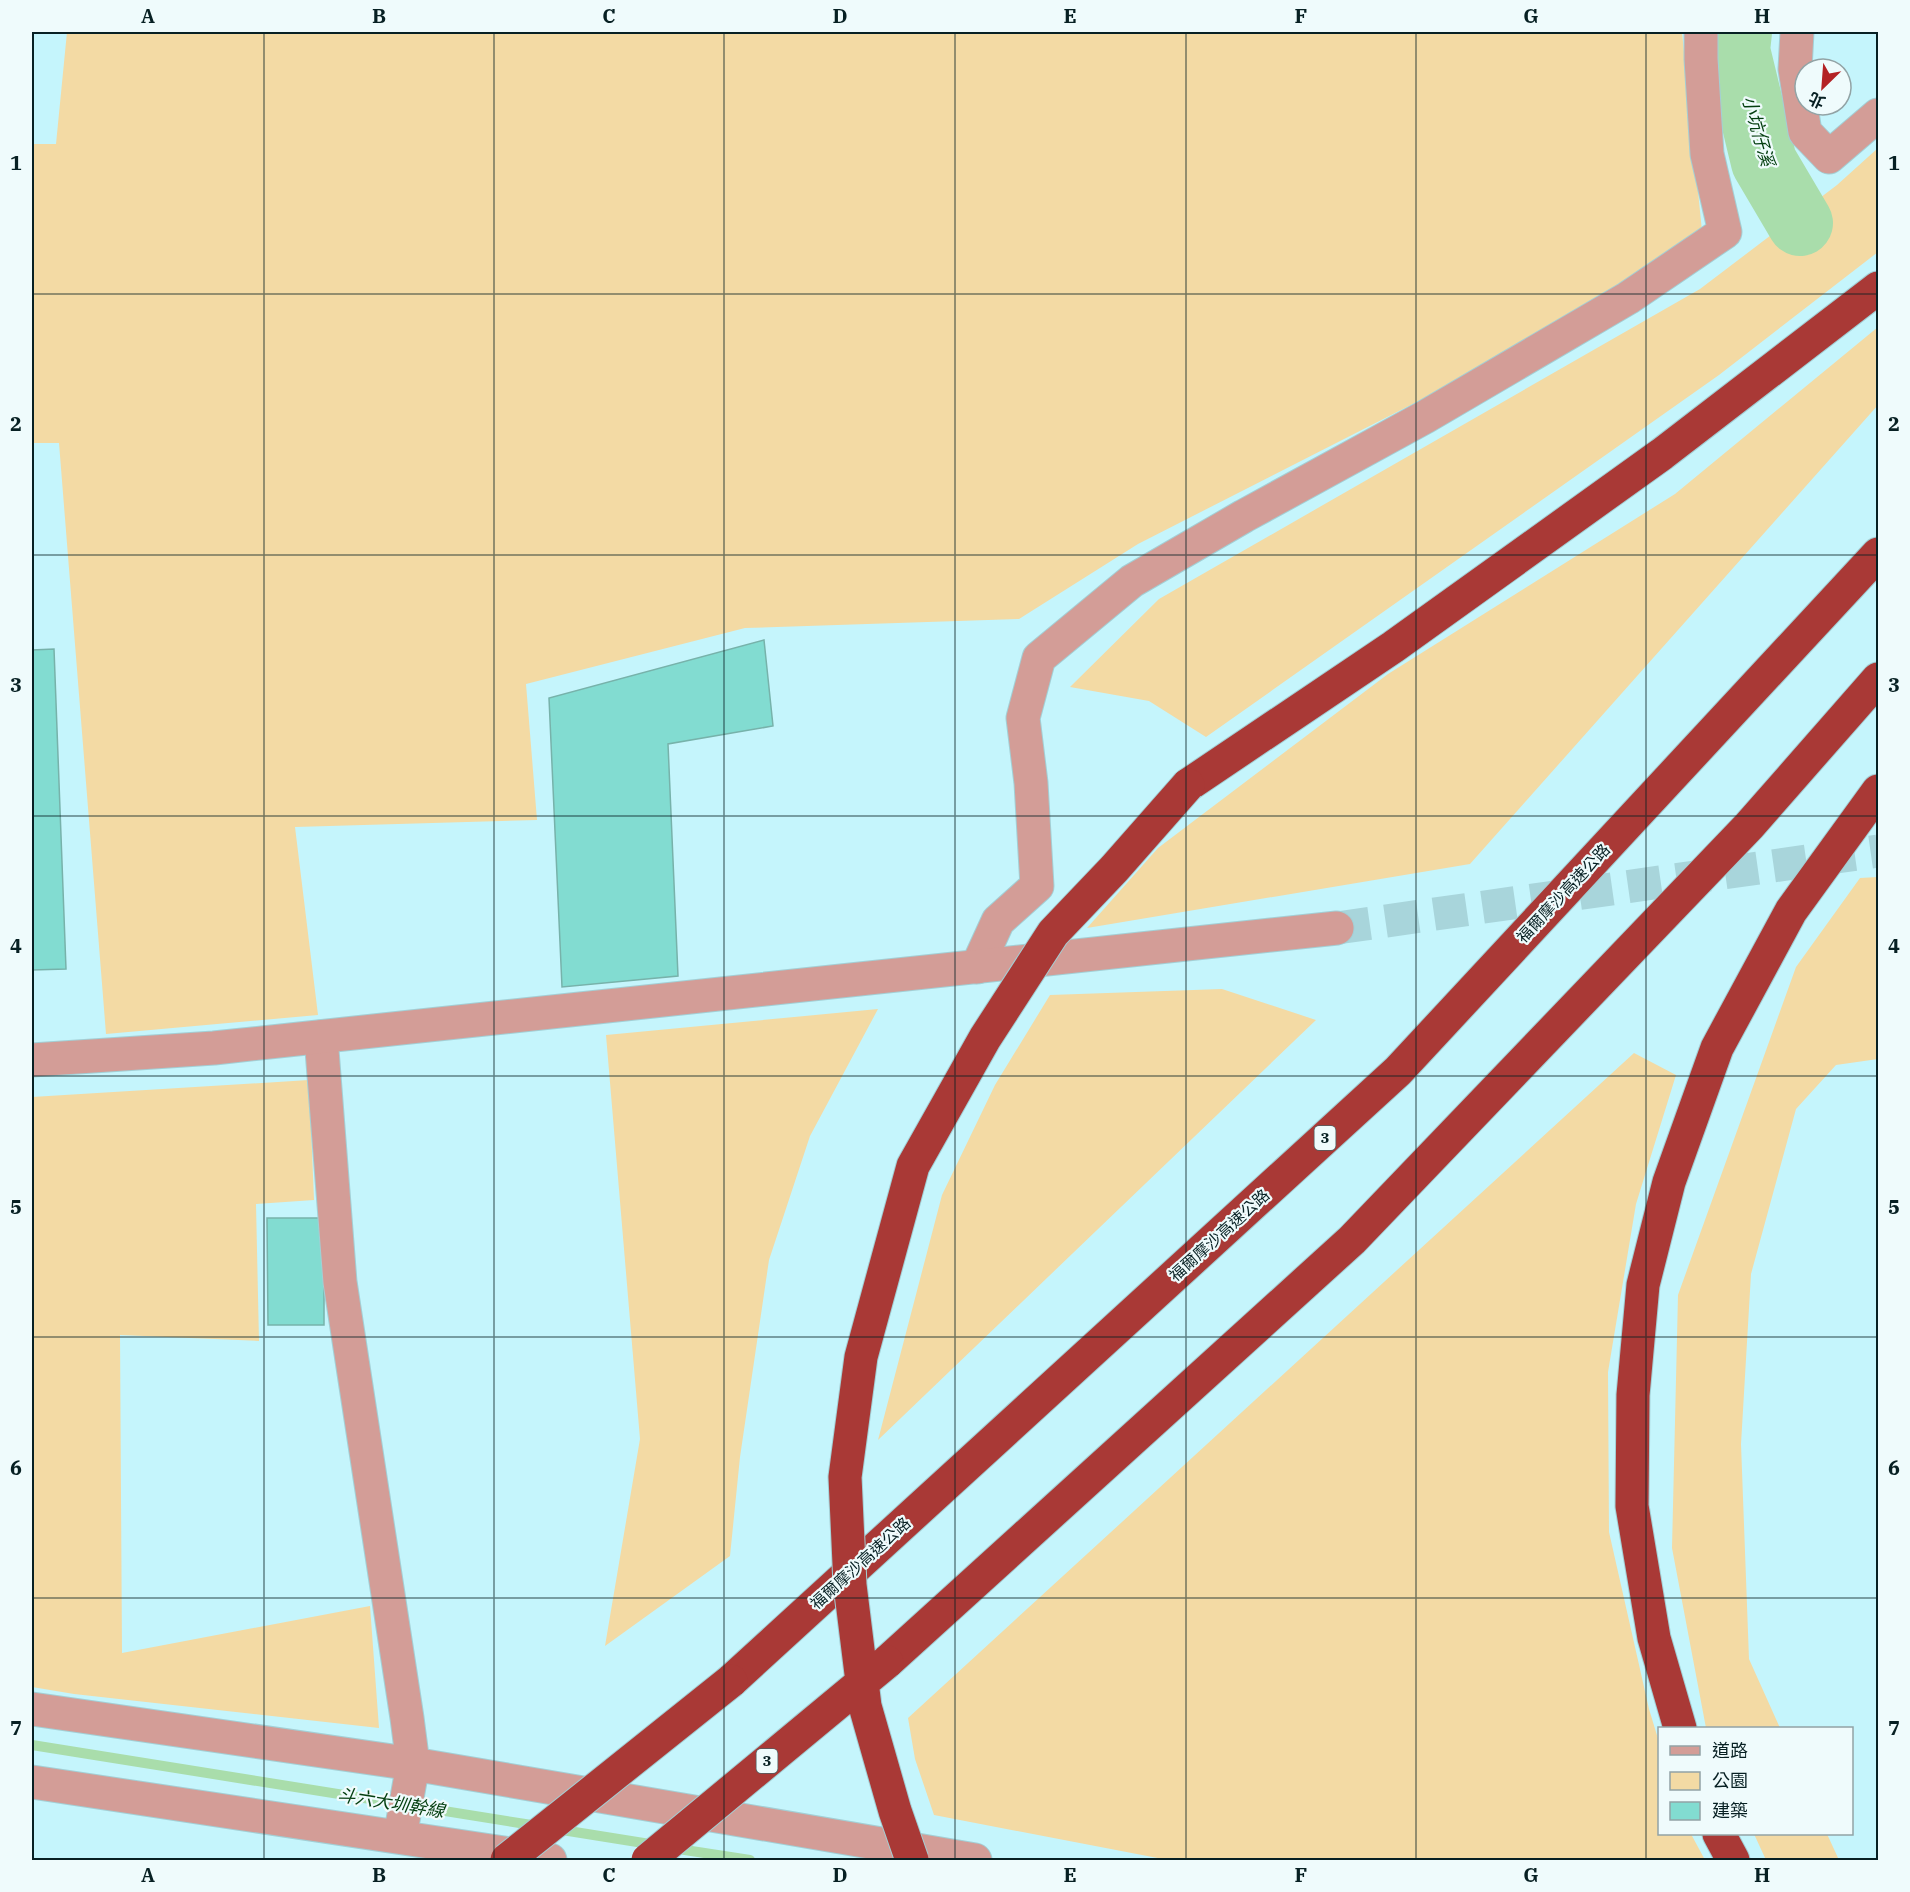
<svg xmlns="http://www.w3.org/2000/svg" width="1910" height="1892" font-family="'IBM Plex Serif','Noto Sans TC',serif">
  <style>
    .green { fill: #f3daa4 }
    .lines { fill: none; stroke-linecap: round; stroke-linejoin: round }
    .stream { stroke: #a9ddab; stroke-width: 10 }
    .river { stroke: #a9ddab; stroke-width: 66 }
    .building { fill: #82dcd1; stroke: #77b2aa; stroke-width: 1.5 }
    .tertiary-tunnel { stroke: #a8d5db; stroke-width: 33; stroke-dasharray: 33 16; stroke-linecap: butt }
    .minor-casing { stroke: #a3cfd5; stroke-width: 35 }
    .tertiary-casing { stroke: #a3cfd5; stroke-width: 35 }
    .motorway-casing { stroke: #a3cfd5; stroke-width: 35 }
    .minor { stroke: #d39d97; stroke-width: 33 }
    .tertiary { stroke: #d39d97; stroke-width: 33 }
    .motorway { stroke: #a93936; stroke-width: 33 }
    .motorway-bridge-casing { stroke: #a3cfd5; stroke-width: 35; stroke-linecap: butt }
    .motorway-bridge { stroke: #a93936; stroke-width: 33 }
    .grid { fill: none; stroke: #072023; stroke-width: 1.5; stroke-opacity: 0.55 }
    .labels { text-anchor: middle; stroke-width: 4.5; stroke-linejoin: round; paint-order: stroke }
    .shield { fill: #effbfc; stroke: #4d6264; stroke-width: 1.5 }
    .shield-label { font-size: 15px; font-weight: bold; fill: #072023 }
    .street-label { font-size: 16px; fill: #072023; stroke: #effbfc }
    .water-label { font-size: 18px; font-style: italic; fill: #033e0f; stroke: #effbfc }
    .neatline { fill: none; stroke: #072023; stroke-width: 2 }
    .grid-label { font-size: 20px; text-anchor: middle; font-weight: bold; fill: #072023 }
  </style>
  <rect width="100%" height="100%" fill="#c5f5fc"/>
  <!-- green -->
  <path class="green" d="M67,32H1682L1702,231L1552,333L1138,544L1019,619L745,628L526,684L537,820L295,827L318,1015L106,1034L59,443H32V144H56Z
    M1878,148V252L1719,375L1206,737L1149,701L1070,687L1159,599L1700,289L1837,185Z
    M1878,327V405L1470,864L1087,928L1158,848L1388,674L1675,494Z
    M1878,877V1059L1836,1065L1796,1109L1751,1274L1741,1444L1749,1659L1780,1728H1706L1672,1548L1678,1295L1796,967L1860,878Z
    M1222,989L1316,1020L878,1440L942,1195L995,1085L1050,995Z
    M878,1009L810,1136L769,1260L740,1457L730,1556L605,1646L640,1439L606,1035Z
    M1634,1053L1676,1075L1636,1204L1608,1372L1609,1532L1649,1709L1659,1742L1660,1834H1691L1705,1860H1168L934,1815L915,1759L908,1718Z
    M309,1080L314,1200L256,1204L259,1341L120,1335L122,1653L370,1606L379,1728L74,1694L32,1687V1097Z
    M1754,1834H1827L1839,1860H1766Z"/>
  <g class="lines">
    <!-- stream -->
    <path class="stream" d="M32,1745L538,1826
      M556,1829L656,1845
      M672,1848L750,1860"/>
    <!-- river -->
    <path class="river" d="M1739,32L1737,50L1764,162L1800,223"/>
  </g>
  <!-- building -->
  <path class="building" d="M764,640L773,726L668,744L678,976L562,987L549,698Z
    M54,649L66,969L32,970V650Z
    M267,1218H324V1325H268Z"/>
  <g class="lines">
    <!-- tertiary-tunnel -->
    <path class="tertiary-tunnel" d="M1337,928L1878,851"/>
    <defs>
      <path id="minor" d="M1797,32L1795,69L1805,132L1829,157L1878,115
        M977,967L998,921L1037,886L1031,783L1023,718L1039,658L1132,581L1244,516L1425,417L1628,298L1725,232L1707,154L1701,59V32
        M321,1037L340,1282L407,1718L413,1764L400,1837
        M32,1709L413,1764L975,1860
        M32,1782L550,1860"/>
      <path id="tertiary" d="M32,1060L214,1048L1337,928"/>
      <path id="motorway" d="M1188,785L1393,647L1662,454L1878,288
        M887,1662L1352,1240L1749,826L1878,679
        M731,1681L1398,1071L1878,554
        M1680,1728L1654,1638L1632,1506L1633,1395L1643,1285L1669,1182L1717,1048L1791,911L1878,791
        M1719,1834L1733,1860"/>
    </defs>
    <!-- minor casing -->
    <use href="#minor" class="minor-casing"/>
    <!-- tertiary casing -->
    <use href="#tertiary" class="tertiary-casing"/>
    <!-- motorway casing -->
    <use href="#motorway" class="motorway-casing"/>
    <!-- minor -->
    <use href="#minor" class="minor"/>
    <!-- tertiary -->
    <use href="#tertiary" class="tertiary"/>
    <!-- motorway -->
    <use href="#motorway" class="motorway"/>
    <defs>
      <path id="motorway-bridge" d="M507,1860L731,1681
        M648,1860L887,1662
        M912,1860L895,1811L865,1706L850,1585L845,1477L861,1357L913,1166L985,1038L1053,933L1114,869L1188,785"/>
    </defs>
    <!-- motorway-bridge casing -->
    <use href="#motorway-bridge" class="motorway-bridge-casing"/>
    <!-- motorway-bridge -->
    <use href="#motorway-bridge" class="motorway-bridge"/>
  </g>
  <!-- grid -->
  <path class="grid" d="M264,32V1860M494,32V1860M724,32V1860M955,32V1860M1186,32V1860M1416,32V1860M1646,32V1860M32,294H1878M32,555H1878M32,816H1878M32,1076H1878M32,1337H1878M32,1598H1878"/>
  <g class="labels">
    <!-- shield labels -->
    <g class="shield">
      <rect x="1314.5" y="1126" width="21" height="24" rx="4.5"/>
      <rect x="756.5" y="1749" width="21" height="24" rx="4.5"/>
    </g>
    <g class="shield-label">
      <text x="1325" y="1143">3</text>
      <text x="767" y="1766">3</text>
    </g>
    <!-- street labels -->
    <g class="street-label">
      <text transform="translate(1563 893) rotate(-47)" y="6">福爾摩沙高速公路</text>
      <text transform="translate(1219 1235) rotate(-42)" y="6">福爾摩沙高速公路</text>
      <text transform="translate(860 1563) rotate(-42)" y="6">福爾摩沙高速公路</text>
    </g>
    <!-- water labels -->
    <g class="water-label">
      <text transform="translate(1758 131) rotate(74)" y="6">小坑仔溪</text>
      <text transform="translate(391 1803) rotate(9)" y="6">斗六大圳幹線</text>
    </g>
  </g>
  <!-- border -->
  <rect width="1910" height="1892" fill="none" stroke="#effbfc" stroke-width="66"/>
  <!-- legend -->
  <rect x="1658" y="1727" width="195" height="108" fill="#effbfc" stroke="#92a3a5" stroke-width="1.5"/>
  <rect x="1670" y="1746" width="30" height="9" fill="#d39d97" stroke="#92a3a5" stroke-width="1.5"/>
  <text x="1712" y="1757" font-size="18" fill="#072023">道路</text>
  <rect x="1670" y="1772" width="30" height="18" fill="#f3daa4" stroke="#92a3a5" stroke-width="1.5"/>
  <text x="1712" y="1787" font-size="18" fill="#072023">公園</text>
  <rect x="1670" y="1802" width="30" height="18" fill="#82dcd1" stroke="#92a3a5" stroke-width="1.5"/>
  <text x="1712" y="1817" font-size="18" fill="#072023">建築</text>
  <!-- north arrow -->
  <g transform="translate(1823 87) rotate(205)"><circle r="28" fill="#effbfc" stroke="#92a3a5" stroke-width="1.5"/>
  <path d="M0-4.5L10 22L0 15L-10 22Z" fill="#b32225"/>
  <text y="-9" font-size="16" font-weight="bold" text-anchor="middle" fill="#072023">北</text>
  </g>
  <rect x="33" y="33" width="1844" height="1826" class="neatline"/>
  <g class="grid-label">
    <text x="148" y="23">A</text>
    <text x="379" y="23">B</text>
    <text x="609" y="23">C</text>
    <text x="840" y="23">D</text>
    <text x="1070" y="23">E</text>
    <text x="1301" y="23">F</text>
    <text x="1531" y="23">G</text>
    <text x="1762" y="23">H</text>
    <text x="16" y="170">1</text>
    <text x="1894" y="170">1</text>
    <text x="16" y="431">2</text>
    <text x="1894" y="431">2</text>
    <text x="16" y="692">3</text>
    <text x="1894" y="692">3</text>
    <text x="16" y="953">4</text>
    <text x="1894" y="953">4</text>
    <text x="16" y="1214">5</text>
    <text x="1894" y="1214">5</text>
    <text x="16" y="1475">6</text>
    <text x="1894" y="1475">6</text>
    <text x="16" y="1735">7</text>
    <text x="1894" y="1735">7</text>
    <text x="148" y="1882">A</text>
    <text x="379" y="1882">B</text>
    <text x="609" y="1882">C</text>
    <text x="840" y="1882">D</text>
    <text x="1070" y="1882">E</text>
    <text x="1301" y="1882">F</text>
    <text x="1531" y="1882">G</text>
    <text x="1762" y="1882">H</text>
  </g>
</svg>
